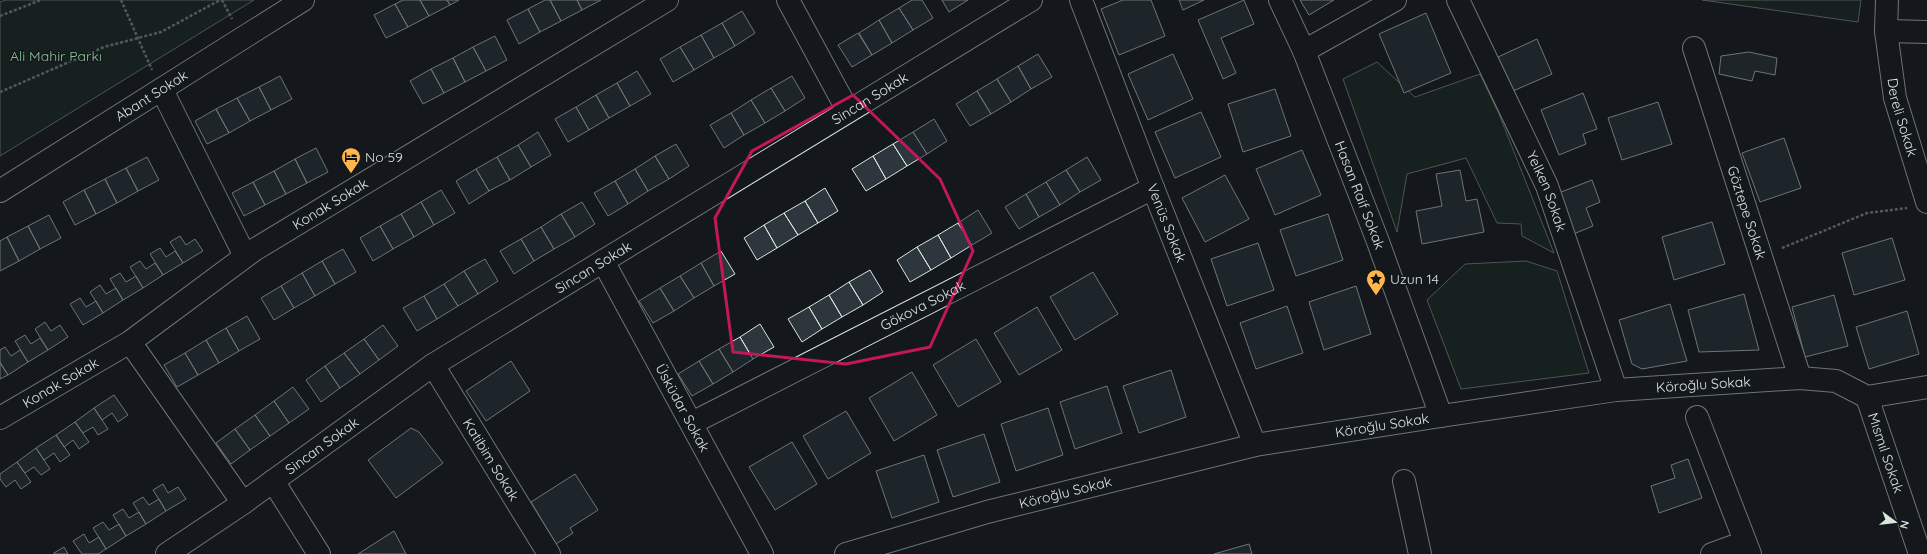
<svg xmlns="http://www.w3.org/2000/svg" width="1927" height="554" font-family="Quicksand,sans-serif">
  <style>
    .green { fill: #1a2d24; stroke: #939e99 }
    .building { fill: #2c363c; stroke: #d8e6dc }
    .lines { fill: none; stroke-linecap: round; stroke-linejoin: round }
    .minor-casing { stroke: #d8e6dc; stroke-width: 24 }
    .path { stroke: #9da8a2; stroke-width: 2.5; stroke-dasharray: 3 2; stroke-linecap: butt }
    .minor { stroke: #14181c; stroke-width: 22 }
    .marked { fill: none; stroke: #c2185b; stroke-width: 3; stroke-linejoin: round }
    .labels { text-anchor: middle; stroke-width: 3; stroke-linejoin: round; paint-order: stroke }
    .park-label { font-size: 14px; fill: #8ac095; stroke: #14181c }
    .street-label { font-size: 14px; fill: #d8e6dc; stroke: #14181c }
    .poi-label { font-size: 14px; fill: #d8e6dc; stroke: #14181c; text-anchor: start }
  </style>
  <rect width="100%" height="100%" fill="#14181c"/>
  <!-- green -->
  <path class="green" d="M6,0H254L0,156V2Z
    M1702,0H1861L1858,22Z
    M1377,62L1415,97L1480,74L1499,114L1554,253L1522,236L1521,224L1497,223L1466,158L1407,174L1397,232L1343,79Z
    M1526,261L1557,271L1589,373L1461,389L1427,300L1465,264Z"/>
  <!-- building -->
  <path class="building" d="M403,0H420L429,16L408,27L395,4Z
    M420,0H447L450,5L429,16Z
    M447,0H459L450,5Z
    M545,0H550L561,21L540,32L528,9Z
    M550,0H577L582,10L561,21Z
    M577,0H601L582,10Z
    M912,0H922L933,18L913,30L899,8Z
    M942,0H968L949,12Z
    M1123,0H1151L1165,36L1119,55L1101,9Z
    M1179,0H1204L1183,10Z
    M1244,0L1254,24L1221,38L1236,73L1223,79L1198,20Z
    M1300,0H1334L1309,15Z
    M395,4L408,27L386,38L374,15Z
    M899,8L913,30L892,43L879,20Z
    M528,9L540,32L519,44L507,20Z
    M742,11L755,33L735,46L722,23Z
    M1426,13L1451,73L1404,93L1379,34Z
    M879,20L892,43L872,55L859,33Z
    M722,23L735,46L714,58L701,35Z
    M858,33L872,55L852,67L838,45Z
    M701,35L714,58L694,70L680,47Z
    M495,36L507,60L486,71L473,47Z
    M1537,39L1552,74L1513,91L1498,57Z
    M473,47L486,71L465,82L453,58Z
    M680,47L694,70L673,82L660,59Z
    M1749,52L1777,58L1775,75L1755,71L1752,81L1719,74L1721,56Z
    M1038,54L1052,77L1031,89L1018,66Z
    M1173,54L1193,99L1148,120L1128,74Z
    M453,58L465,82L444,93L431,69Z
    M1018,66L1031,89L1011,102L997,79Z
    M431,69L444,93L423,104L410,81Z
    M637,71L651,94L630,106L617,83Z
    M280,76L292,99L271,110L259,87Z
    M792,76L805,98L785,111L771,88Z
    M997,79L1011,102L991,114L977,91Z
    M617,83L630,106L609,118L596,95Z
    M259,87L271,110L250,121L237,98Z
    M771,88L785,111L765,123L751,100Z
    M1275,89L1291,136L1243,152L1228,104Z
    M977,91L991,114L970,126L956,104Z
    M1583,93L1597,129L1583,134L1586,144L1559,155L1541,110Z
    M596,95L609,118L589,130L576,107Z
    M237,98L250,121L229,133L216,109Z
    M751,100L765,123L744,135L731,113Z
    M1658,102L1672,144L1622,160L1608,118Z
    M576,107L589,130L568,142L555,119Z
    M216,109L229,133L207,144L195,121Z
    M1201,112L1221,157L1175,178L1155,132Z
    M731,113L744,135L724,148L710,125Z
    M934,119L947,141L927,154L913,132Z
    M538,132L551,155L531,167L518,145Z
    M913,132L927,154L907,166L893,144Z
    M1784,138L1801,188L1760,202L1742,153Z
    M676,144L689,166L669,179L655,156Z
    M893,144L907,166L886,179L873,156Z
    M518,145L531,167L510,180L497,157Z
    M316,148L328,172L307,183L295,159Z
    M1302,150L1321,195L1275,215L1256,169Z
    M655,156L669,179L648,191L635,169Z
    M873,156L886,179L866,191L852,169Z
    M147,157L159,180L138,191L126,168Z
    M497,157L510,180L489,191L476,169Z
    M1087,157L1101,180L1080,192L1066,170Z
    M295,159L307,183L286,194L274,171Z
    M126,168L138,191L117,203L105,179Z
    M476,169L489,191L469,204L456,181Z
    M635,169L648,191L628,204L615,181Z
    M1066,170L1080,192L1060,205L1046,182Z
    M1460,170L1466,201L1477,199L1484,232L1422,244L1416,211L1442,206L1436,174Z
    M274,171L286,194L265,205L253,182Z
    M1225,175L1249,219L1205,242L1182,198Z
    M105,179L117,203L96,214L84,190Z
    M1592,180L1600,202L1586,208L1593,226L1571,235L1556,194Z
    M615,181L628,204L608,216L594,193Z
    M253,182L265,205L244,216L232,193Z
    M1046,182L1060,205L1039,217L1026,194Z
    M825,188L838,211L818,223L805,201Z
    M84,190L96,214L75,225L63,202Z
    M441,190L455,213L434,225L421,202Z
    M1026,194L1039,217L1019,229L1005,207Z
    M805,201L818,223L798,235L784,213Z
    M421,202L434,225L414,237L401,214Z
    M582,202L595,224L575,237L561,214Z
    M978,210L992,233L972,245L958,223Z
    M784,213L798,235L777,248L764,225Z
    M401,214L414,237L393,249L380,226Z
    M561,214L575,237L554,249L541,227Z
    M1328,214L1343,260L1296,276L1280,230Z
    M49,215L61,238L40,249L28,226Z
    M1712,222L1725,264L1674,280L1662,237Z
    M958,223L972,245L951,258L938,235Z
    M764,225L777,248L757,260L744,238Z
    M28,226L40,249L19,261L7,237Z
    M380,226L393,249L373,261L360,238Z
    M541,227L554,249L534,261L521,239Z
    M938,235L951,258L931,270L917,247Z
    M180,236L186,245L195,239L203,251L183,263L170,242Z
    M7,237L19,261L0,271V241Z
    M1892,238L1905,280L1854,295L1842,253Z
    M521,239L534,261L514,274L500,251Z
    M1258,243L1274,290L1227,306L1211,259Z
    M917,247L931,270L910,282L897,260Z
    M160,248L166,257L175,251L183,263L163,275L150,254Z
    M343,249L356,272L335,284L322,261Z
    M721,251L735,274L714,286L701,263Z
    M485,259L498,281L478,294L464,271Z
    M140,261L146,269L155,263L163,275L143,288L130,267Z
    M322,261L335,284L315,296L302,273Z
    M701,263L714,286L694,298L680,276Z
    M870,270L883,292L863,305L849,282Z
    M464,271L478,294L458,306L444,284Z
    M1093,272L1118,314L1075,340L1050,297Z
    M120,273L126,282L136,276L143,288L123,300L110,279Z
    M302,273L315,296L294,308L281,286Z
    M680,276L694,298L674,311L660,288Z
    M849,282L863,305L842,317L829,295Z
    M444,284L458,306L437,319L424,296Z
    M100,285L106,294L116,288L123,300L103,313L90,292Z
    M281,286L294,308L274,320L261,298Z
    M1356,286L1371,334L1324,350L1309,302Z
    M660,288L674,311L653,323L639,301Z
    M1744,294L1759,350L1699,352L1688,310Z
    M829,295L842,317L822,329L809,307Z
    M1834,295L1848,346L1805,357L1792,307Z
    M424,296L437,319L417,331L403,308Z
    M80,298L86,307L96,301L103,313L83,325L70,304Z
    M1670,304L1687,361L1642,369L1632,364L1619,320Z
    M1287,306L1303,353L1256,369L1240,323Z
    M809,307L822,329L802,342L788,319Z
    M1037,307L1062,350L1019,375L994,333Z
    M1907,311L1919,354L1869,369L1856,327Z
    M247,316L260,339L239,351L226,328Z
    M45,322L51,331L60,325L68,337L48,350L35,329Z
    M760,324L774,347L753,359L740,337Z
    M383,325L398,346L379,360L364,339Z
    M226,328L239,351L219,363L206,340Z
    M25,335L31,344L40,338L48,350L28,362L15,341Z
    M740,337L753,359L733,372L719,349Z
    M364,339L379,360L360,374L344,353Z
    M976,339L1001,382L958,407L933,365Z
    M206,340L219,363L198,375L185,353Z
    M5,347L11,356L20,350L28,362L8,375L0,362V350Z
    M719,349L733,372L713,384L699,361Z
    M185,353L198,375L177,387L164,365Z
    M344,353L360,374L340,388L325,366Z
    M511,361L530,391L486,421L466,391Z
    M699,361L713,384L692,396L678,374Z
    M0,363L8,375L0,379Z
    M325,366L340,388L321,402L306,380Z
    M1171,370L1186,417L1139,433L1123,386Z
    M912,372L937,415L894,441L869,398Z
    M1107,386L1122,433L1075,449L1060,402Z
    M293,387L309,409L289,423L274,401Z
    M114,395L128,415L118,422L112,413L102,420L94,408Z
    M274,401L289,423L270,436L255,415Z
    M94,408L108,429L98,435L93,427L83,433L75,422Z
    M1048,408L1063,455L1016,471L1001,424Z
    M846,411L871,453L828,479L803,436Z
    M255,415L270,436L250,450L235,429Z
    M75,422L89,442L79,449L73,440L64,447L56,435Z
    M411,428L419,432L443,463L396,498L368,460Z
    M235,429L250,450L231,464L216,443Z
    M984,434L1000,482L953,497L937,450Z
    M56,435L70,455L60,462L54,453L44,460L36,448Z
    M792,442L817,484L775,510L749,467Z
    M36,448L50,469L41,475L34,467L25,473L17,462Z
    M924,455L939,502L892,518L876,471Z
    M1688,459L1702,498L1659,513L1651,486L1675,478L1671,465Z
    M17,462L31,482L21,489L15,480L6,487L0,479V474Z
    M575,474L598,510L570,528L573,533L556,544L531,502Z
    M163,484L168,493L178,487L186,499L166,511L153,490Z
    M143,497L149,505L159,499L166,511L146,524L133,503Z
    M123,509L129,518L139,512L146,524L126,536L113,515Z
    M103,522L109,530L119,524L126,536L106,549L93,528Z
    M394,531L406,554H358Z
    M84,534L89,543L99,537L106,549L98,554H82L73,541Z
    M1249,544L1252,554H1214Z
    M64,547L68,554H54V553Z"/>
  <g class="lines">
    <defs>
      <g id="minor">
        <path d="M788,0L848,111"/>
        <path id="s1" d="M1081,0L1153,188L1255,445"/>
        <path id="s2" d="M1280,0L1304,51L1377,239L1441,416"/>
        <path id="s3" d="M1458,0L1547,186L1616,390"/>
        <path id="s4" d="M1887,0L1886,31L1895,98L1927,202"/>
        <path d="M1886,31L1927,32"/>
        <path id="s5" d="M1694,48L1800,378"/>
        <path d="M1304,51L1395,0"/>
        <path d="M162,90L245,256"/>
        <path id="s6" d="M0,191L303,0"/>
        <path id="s7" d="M603,261L762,554"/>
        <path d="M130,342L243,503"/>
        <path id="s8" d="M433,365L549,554"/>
        <path id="s9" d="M1867,397L1920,554"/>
        <path d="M1697,417L1750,554"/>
        <path id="s10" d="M0,418L130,342L254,250L667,0"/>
        <path id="s11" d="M692,423L1153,188"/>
        <path d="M273,481L319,554"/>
        <path d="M1404,481L1420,554"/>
        <path id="s12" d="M167,554L243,503L433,365L1031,0"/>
        <path id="s13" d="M846,554L987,512L1255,445L1441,416L1616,390L1800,378L1836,381L1867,397L1927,387"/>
        <path d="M1712,554L1745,542"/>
      </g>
    </defs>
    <!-- minor casing -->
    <use href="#minor" class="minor-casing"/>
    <!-- path -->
    <path class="path" d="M121,0L152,70
      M222,0L232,19
      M0,16L41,0
      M0,92L104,47L161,32L220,0
      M1782,248L1867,213L1907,208"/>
    <!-- minor -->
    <use href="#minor" class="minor"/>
  </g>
  <!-- marked area -->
  <path d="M0 0H1927V554H0ZM853,95L940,179L973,251L930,347L846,364L733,352L715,218L752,151Z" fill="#14181c" fill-opacity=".55" fill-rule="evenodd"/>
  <path class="marked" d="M853,95L940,179L973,251L930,347L846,364L733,352L715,218L752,151Z"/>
  <!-- icons -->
  <defs>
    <symbol id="hotel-pin" viewBox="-11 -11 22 30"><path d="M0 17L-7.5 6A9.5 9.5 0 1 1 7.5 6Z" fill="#ffb74d" stroke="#14181c"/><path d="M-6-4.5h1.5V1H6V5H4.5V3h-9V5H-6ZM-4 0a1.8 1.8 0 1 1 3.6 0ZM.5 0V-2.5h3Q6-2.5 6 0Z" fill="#111"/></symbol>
    <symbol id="sight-pin" viewBox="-11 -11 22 30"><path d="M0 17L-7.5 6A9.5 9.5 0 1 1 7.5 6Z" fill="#ffb74d" stroke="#14181c"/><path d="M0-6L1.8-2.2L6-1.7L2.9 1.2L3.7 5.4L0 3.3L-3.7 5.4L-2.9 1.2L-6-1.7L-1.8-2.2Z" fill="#111"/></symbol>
  </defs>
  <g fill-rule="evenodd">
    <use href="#hotel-pin" x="340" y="146" width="22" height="30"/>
    <use href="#sight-pin" x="1365" y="268" width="22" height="30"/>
  </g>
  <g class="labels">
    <!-- park labels -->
    <g class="park-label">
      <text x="56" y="61">Ali Mahir Parkı</text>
    </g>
    <!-- street labels -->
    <g class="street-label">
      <text dy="5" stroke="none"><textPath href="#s6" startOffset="179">Abant Sokak</textPath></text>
      <text dy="5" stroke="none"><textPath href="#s12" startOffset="838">Sincan Sokak</textPath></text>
      <text dy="5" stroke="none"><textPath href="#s4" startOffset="119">Dereli Sokak</textPath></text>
      <text dy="5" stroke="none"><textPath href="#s3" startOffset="211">Yelken Sokak</textPath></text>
      <text dy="5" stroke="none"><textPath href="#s2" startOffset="211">Hasan Raif Sokak</textPath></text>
      <text dy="5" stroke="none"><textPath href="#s10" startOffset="394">Konak Sokak</textPath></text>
      <text dy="5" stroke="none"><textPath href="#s5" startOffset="173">Göztepe Sokak</textPath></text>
      <text dy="5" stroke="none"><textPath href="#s1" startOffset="239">Venüs Sokak</textPath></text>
      <text dy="5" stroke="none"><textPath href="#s12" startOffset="514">Sincan Sokak</textPath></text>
      <text dy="5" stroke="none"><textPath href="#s11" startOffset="259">Gökova Sokak</textPath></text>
      <text dy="5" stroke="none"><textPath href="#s10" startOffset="70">Konak Sokak</textPath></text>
      <text dy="5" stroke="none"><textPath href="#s13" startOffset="876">Köroğlu Sokak</textPath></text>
      <text dy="5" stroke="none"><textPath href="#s7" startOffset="167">Üsküdar Sokak</textPath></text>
      <text dy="5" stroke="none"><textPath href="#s13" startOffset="552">Köroğlu Sokak</textPath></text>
      <text dy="5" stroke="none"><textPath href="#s12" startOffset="189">Sincan Sokak</textPath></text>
      <text dy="5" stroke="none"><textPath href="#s9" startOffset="59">Mısmıl Sokak</textPath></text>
      <text dy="5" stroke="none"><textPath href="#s8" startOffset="111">Katibim Sokak</textPath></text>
      <text dy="5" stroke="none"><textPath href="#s13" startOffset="228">Köroğlu Sokak</textPath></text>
    </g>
    <!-- poi labels -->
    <g class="poi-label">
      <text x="365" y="162">No 59</text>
      <text x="1390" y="284">Uzun 14</text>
    </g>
  </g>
  <!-- north arrow -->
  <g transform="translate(1895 522) rotate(105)" stroke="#14181c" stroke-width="3" paint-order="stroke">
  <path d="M0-3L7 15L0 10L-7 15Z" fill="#d8e6dc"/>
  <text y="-6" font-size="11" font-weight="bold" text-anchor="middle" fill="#d8e6dc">N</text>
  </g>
</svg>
